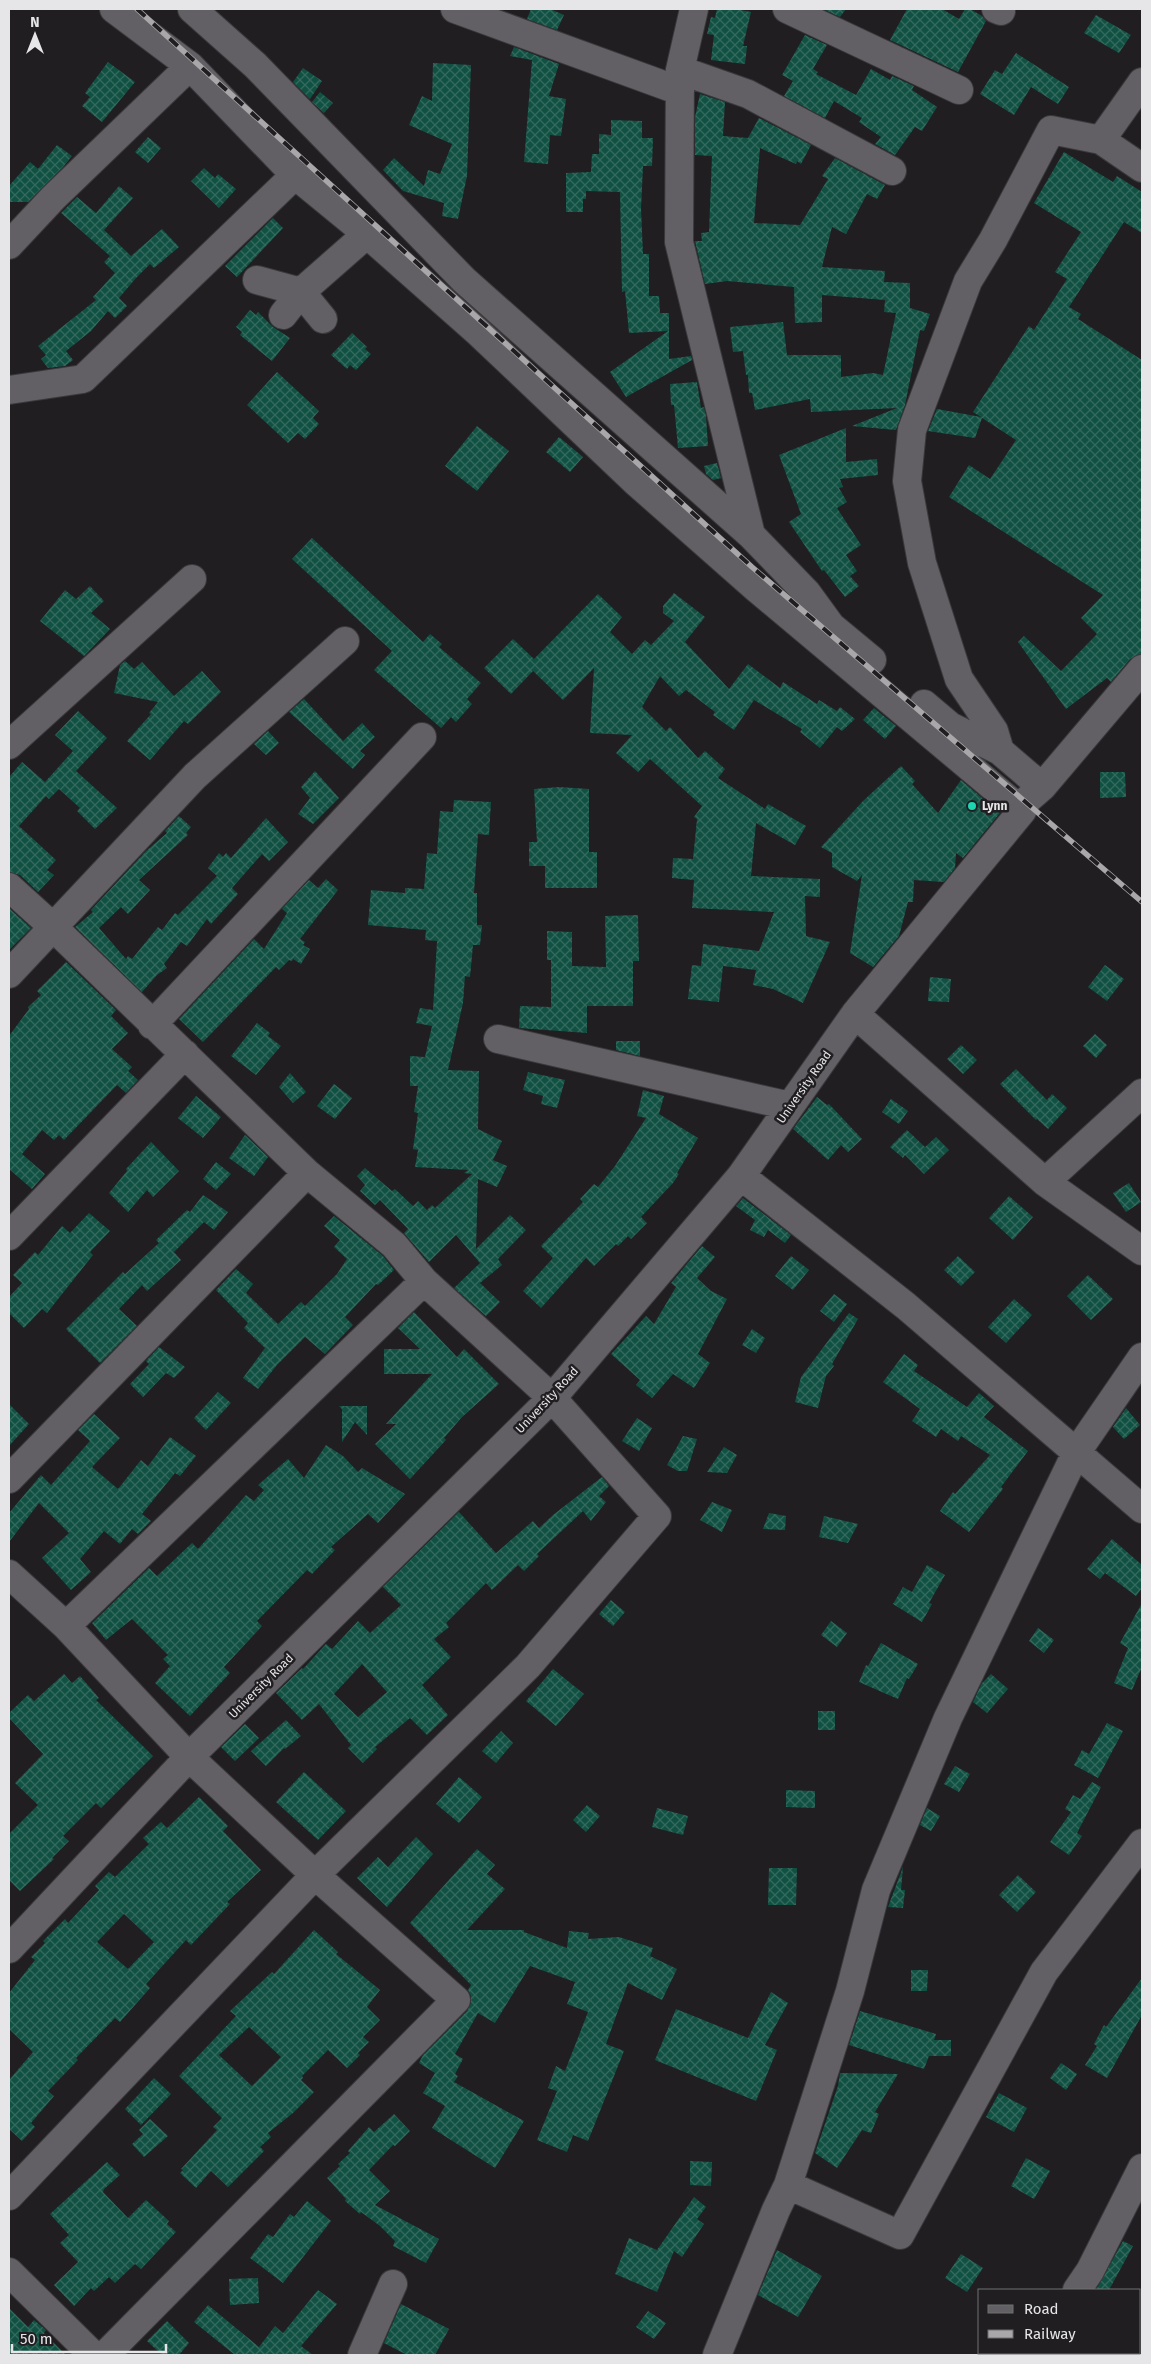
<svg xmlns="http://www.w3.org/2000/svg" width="1151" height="2364" font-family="'Fira Sans',sans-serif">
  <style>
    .building { fill: url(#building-cross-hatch); fill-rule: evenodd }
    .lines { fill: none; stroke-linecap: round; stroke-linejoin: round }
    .minor-casing { stroke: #3a393c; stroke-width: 30 }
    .minor { stroke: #626064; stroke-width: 28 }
    .rail-casing { stroke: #a9a7aa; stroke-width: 5.5 }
    .rail { stroke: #201e21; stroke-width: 4; stroke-dasharray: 11; stroke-linecap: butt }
    .poi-dot { fill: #1cd5b1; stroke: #201e21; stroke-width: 2 }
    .labels { text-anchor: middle; stroke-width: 5; stroke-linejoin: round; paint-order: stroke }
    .poi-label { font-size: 12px; font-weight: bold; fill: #e6e5e8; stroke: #201e21; text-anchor: start }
    .street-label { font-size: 12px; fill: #e6e5e8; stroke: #201e21 }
  </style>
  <defs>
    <pattern id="building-cross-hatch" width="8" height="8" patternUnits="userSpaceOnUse" patternTransform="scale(1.25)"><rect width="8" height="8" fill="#115143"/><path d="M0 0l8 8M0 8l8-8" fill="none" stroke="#346a5e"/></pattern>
  </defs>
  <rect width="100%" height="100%" fill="#201e21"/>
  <!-- building -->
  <path class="building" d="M531,9H550L564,15L557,30L527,19Z
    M717,9H735L751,12L743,46H747L745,64L711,60L714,35L707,34L711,17L715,18Z
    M823,9H846L840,17Z
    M907,9H942L959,19L965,9H970L982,16L986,21L958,72L890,40Z
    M1096,15L1131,35L1119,53L1084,33Z
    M805,35L827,45L813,69L818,72L816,74L856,95L871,69L890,80L892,76L914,86L912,90L937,107L922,131L915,127L895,155L875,144L881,137L859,122L862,118L834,101L825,118L784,96L793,81L782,75Z
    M514,47L559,64L549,96L566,99L561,136L550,135L548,164L524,162L532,60L510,56Z
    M1016,53L1069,87L1058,104L1031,87L1014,115L980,94L995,70L1002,74Z
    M108,62L135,82L102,122L82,106L90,97L85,93Z
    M433,63L471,65L467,176L458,219L442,216L444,203L403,191L383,170L394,158L424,186L428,170L440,174L452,144L409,125L422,96L432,101Z
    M303,68L322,81L310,99L293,82Z
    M320,92L333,103L324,113L312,102Z
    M700,94L725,102L723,136L748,138L759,118L811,145L801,164L797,161L796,164L760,148L754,223L800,225L828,179L822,176L835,158L885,185L877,199L867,194L846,234L832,227L822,267L885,271L884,282L910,283V308L930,314L924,331L920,330L905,405L896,430L852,426L897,408L811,412L810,399L755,410L752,393H749L748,375H746L743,351L733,352L730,327L783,322L787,355H841V377L873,373L883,375L896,313L884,312L885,300L822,295V322L795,323L794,287L727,281L705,284L695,241H702L701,233L709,232L712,156L695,155V117Z
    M611,120L642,121V138H653L652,166H643L641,209L643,254H649V296H659L660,313H669V359L691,356L692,360L626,397L610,372L668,331L629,333L625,291L622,292L620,192L586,191V199H583V212H566V173L591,172L592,154H599V134L611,135Z
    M148,137L161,148L148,163L135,152Z
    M57,145L72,156L63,167L28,202H9V186L30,162L38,169Z
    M1064,152L1113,182L1117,176L1142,192V233L1124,222L1069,307L1081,314L1078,319L1142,360V654L1130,659L1111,682L1107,678L1066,709L1018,642L1024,636L1061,671L1097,634L1081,618L1103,595L949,497L969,465L990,479L1016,440L982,418L975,438L928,431L937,409L981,417L973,412L1029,326L1034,330L1067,279L1055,272L1081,232L1034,203Z
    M204,168L215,178L218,174L236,189L219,208L191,181Z
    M119,186L133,198L104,230L131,256L162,229L179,247L154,268L150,264L136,278L119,298L127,306L115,318L108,311L91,331L66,351L73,360L65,366L48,368L41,359L46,355L38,346L96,300L93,297L115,273L104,262L110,256L61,213L77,197L96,213Z
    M273,218L283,228L237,277L225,266Z
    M250,310L256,315L258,312L273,327L290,338L272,361L240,335L242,332L236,327Z
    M352,333L367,347L365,349L371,354L356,370L350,365L347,369L331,355Z
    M277,372L319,411L313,418L319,424L305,439L298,433L288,443L247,405Z
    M697,382L701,408L704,407L706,416L708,446L678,448L674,405H671L670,384Z
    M477,426L509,451L477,491L445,466Z
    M846,428V462L877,459L878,475L840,479L843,487L839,488L847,502L837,508L861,545L846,555L857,571L850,576L859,586L845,597L824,570L822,571L789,522L801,514L779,455Z
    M559,437L583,457L570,472L546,452Z
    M717,463L721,478L713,480L706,474L704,466Z
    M312,538L423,642L430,634L442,644L439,647L481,683L467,699L472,704L456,722L451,717L441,728L374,670L392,651L292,559Z
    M90,586L104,601L91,613L110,629L84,656L40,621L65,590L76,599Z
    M674,593L705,617L685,642L729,689L748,664L780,688L783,682L817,704L819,700L837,711L840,707L855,719L842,731L837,727L820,748L800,732L802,729L754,700L734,730L713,715L715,712L686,690L679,696L660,676L642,707L666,731L670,727L698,758L705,751L725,769L718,778L765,809L768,804L806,826L795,845L756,823L751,876L820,879V897L805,896L806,936L830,942L803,1003L773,989L753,985L756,970L723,966L719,1002L688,999L692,965L701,966L703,944L759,951L774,912L692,908L694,880L672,878L673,858L693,859L697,819L694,817L702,806L650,759L638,772L616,753L632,735L590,733L594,668L563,700L533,671L511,694L484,668L513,639L534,659L598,594L622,617L610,632L632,654L645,640L651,645L674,621L663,613V606Z
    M125,661L134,669L142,662L174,696L202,671L221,692L188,724L184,721L150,760L127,741L151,714L149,713L158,702L114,693L120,665Z
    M304,699L343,741L362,723L375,737L360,751L365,755L353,769L289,712Z
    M874,708L896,726L885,739L863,720Z
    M78,711L107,738L76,771L117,808L95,829L77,811L80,808L59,789L49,799L46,796L19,826L56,860L47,870L54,875L38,892L20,875L9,872V777L22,762L45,782L73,751L55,735Z
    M268,731L279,743L266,755L254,744Z
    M901,766L915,781L912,784L938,813L961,780L1000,813L963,858L956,853L955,868L944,882L914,880L913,902H908L899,936L873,967L850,953L862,875L857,881L832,867V853L821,847L863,801Z
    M315,771L339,798L313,824L298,814L310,798L301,787Z
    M1100,772H1125L1126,797L1100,798Z
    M559,787L589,789V852H597V888H545V866H529V842H537L534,789Z
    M454,800L491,802L489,835L478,834L474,893H477V925H482L480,945H473L470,977L465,976L463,1003L448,1070L479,1071L478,1129L502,1141L493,1160L507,1166L497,1187L478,1179L476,1249L510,1215L526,1230L498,1259L502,1265L480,1283L500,1302L486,1316L454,1288L480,1263L456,1235L429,1262L404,1233L408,1229L380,1200L375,1205L360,1191L365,1185L357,1176L365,1168L392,1191L395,1189L413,1206L418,1201L427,1210L432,1205L435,1208L472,1174L464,1173L468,1170L415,1167L418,1150L413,1149L418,1113L414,1112L418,1086H410V1056L425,1057L432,1026L416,1023L420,1008L433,1010L437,941L425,940L426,930L368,925L371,890L405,893V888L424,889L427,853L437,854L440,811L453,812Z
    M179,816L191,827L186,833L188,835L139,880L150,890L128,914L121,907L99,928L126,959L128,956L132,959L158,927L162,930L175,913L178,915L217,876L208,868L219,853L223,857L226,853L231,858L266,818L288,842L269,861L262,854L232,888L238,894L211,924L207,919L187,946L181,942L164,964L167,968L157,975L142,992L75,927L93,912L91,910L146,851L167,833L165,831Z
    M326,879L338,890L300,939L305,942L303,945L310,949L301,964L293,959L292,961L289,960L279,970L276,967L203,1042L179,1019L254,939L264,949L287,913L282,909L309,880L318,888Z
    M9,908L31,928L9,950Z
    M638,915L639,961H633V1006H587V1033L519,1028L520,1006L551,1007V960H547V931L572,932V966L606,967L605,916Z
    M66,962L116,1010L111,1016L128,1033L112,1049L132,1067L128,1071L138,1080L126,1093L117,1085L64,1140L59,1135L54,1140L42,1130L22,1154L45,1174L32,1189L9,1169V1036L29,1009L28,1007L41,995L37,991Z
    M1105,965L1124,979L1107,1001L1088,987Z
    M930,977L951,979L949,1002L928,1001Z
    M257,1023L270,1033L268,1036L281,1046L256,1075L231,1056Z
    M1095,1034L1107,1045L1096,1058L1083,1046Z
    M616,1041H640V1056L616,1050Z
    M961,1045L977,1060L963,1074L947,1059Z
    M1016,1069L1047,1100L1052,1094L1067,1108L1048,1129L1037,1119L1036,1120L1000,1084Z
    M528,1072L565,1080L557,1108L541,1104L543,1096L523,1090Z
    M290,1073L306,1092L293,1103L279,1087Z
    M334,1084L352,1098L335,1119L317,1106Z
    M643,1090L664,1096L659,1114L698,1138L677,1173L679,1174L673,1183L641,1217L647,1223L631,1239L628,1236L618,1246L616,1244L594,1266L586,1258L541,1308L523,1291L553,1258L541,1246L583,1202L580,1199L594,1184L598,1187L615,1166L646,1118L637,1116Z
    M196,1096L221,1117L203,1138L178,1118Z
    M817,1097L827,1105L829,1104L862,1139L848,1152L841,1145L828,1160L793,1129Z
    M891,1099L908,1111L899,1124L882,1112Z
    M907,1130L925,1147L936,1137L949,1150L924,1174L905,1155L903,1158L890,1147Z
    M245,1135L268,1157L254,1176L229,1158Z
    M151,1142L179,1171L153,1197L147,1190L128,1212L109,1193L127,1171L126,1169Z
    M216,1162L231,1174L216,1190L203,1179Z
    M1129,1183L1141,1202L1126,1212L1113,1193Z
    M203,1195L228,1212L214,1230L204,1222L174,1252L181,1260L147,1291L142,1285L119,1309L137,1326L100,1363L66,1329L123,1272L125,1274L159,1243L156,1240L187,1210L190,1212Z
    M1009,1196L1033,1217L1013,1240L989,1218Z
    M743,1198L791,1235L785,1243L768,1230L764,1237L750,1230L755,1220L736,1206Z
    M89,1213L110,1231L90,1252L93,1255L47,1313L42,1309L24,1328L9,1313V1297L22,1283L13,1275L35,1252L38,1255L62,1226L70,1233Z
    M334,1216L383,1256L394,1270L378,1285L376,1284L345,1317L353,1325L325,1354L305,1337L277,1365L258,1389L243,1378L265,1348L244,1328L248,1323L216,1290L236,1269L253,1284L246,1293L278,1324L301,1302L305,1306L337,1274L347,1259L334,1247L340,1240L324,1226Z
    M702,1246L715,1257L697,1278L711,1291L727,1299L698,1354L710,1363L694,1388L673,1374L652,1398L636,1385L640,1380L611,1354L646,1316L654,1324L676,1287L671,1283Z
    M791,1256L809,1270L793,1290L775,1276Z
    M958,1256L975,1272L961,1286L944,1270Z
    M1088,1275L1113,1299L1091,1320L1067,1296Z
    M834,1294L847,1304L834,1322L820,1311Z
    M1014,1299L1032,1315L1006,1343L988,1327Z
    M414,1312L457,1357L464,1349L499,1384L462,1417L444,1438L446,1440L410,1479L375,1444L396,1424H386L432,1374H384V1349H420L398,1328Z
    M849,1313L858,1319L832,1364L834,1366L826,1376L818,1408L795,1402L801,1377Z
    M752,1329L765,1338L756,1353L742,1345Z
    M159,1347L185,1367L174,1378L166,1373L143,1397L130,1384L149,1364L146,1361Z
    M904,1354L918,1365L914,1371L967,1407L979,1393L994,1406L984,1417L1028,1451L1001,1487L1003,1489L969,1532L940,1511L953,1492L955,1494L990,1455L961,1436L958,1441L941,1429L936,1437L912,1421L920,1409L883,1382Z
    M218,1392L231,1403L206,1430L194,1418Z
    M9,1404L29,1424L9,1446Z
    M339,1406H367V1435L355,1422L342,1442V1409Z
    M1126,1408L1140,1425L1124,1439L1113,1427Z
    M94,1414L120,1438L92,1467L118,1489L141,1460L148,1466L170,1437L196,1456L180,1476L175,1473L142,1514L151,1521L138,1534L132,1529L120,1544L104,1531L80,1559L91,1572L71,1590L42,1558L69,1533L39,1503L9,1542V1513L41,1475L51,1485L90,1441L78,1430Z
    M637,1418L652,1428L639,1451L622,1441Z
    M683,1436L697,1439L687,1471H678L667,1465Z
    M326,1445L343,1456L358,1472L362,1468L405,1494L378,1523L368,1514L331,1547L335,1550L312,1574L307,1570L257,1621L262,1626L224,1667L230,1673L190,1716L155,1683L170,1666L163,1659L168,1655L132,1619L106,1640L92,1623L149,1568L157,1576L192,1543L198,1549L246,1495L254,1501L264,1490L258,1485L288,1459L304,1478Z
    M724,1447L737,1455L727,1473L707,1472Z
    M602,1477L609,1486L599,1496L606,1502L591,1521L583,1511L537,1554L539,1556L524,1571L518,1565L492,1590L486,1583L446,1623L449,1627L434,1639L451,1657L422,1685L448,1715L427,1735L410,1718L375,1747L377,1749L363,1763L348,1748L351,1745L319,1704L302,1720L276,1693L302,1668L303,1669L326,1644L332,1649L358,1621L370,1633L401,1605L383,1587L459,1512L496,1553L533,1521L539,1528L553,1515ZM362,1664L387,1692L358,1717L334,1694Z
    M712,1502L732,1510L722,1532L700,1520Z
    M769,1513L786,1516L785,1530L763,1529Z
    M824,1516L858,1524L848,1543L819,1537Z
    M1112,1539L1142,1565V1588L1136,1596L1105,1573L1100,1579L1087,1569Z
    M927,1565L945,1575L929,1603L932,1604L922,1622L893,1604L903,1587L912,1592Z
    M611,1600L625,1612L613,1626L599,1614Z
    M1142,1603V1667L1132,1690L1114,1683L1128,1648L1120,1643Z
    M831,1621L847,1633L837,1647L821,1635Z
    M1038,1628L1054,1640L1044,1653L1029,1641Z
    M881,1643L918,1664L909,1679L907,1678L898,1699L859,1682L866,1665L868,1666Z
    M553,1669L584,1694L556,1726L526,1701Z
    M64,1674L72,1683L80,1676L99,1698L96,1700L153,1756L101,1808L96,1803L63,1836L69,1841L52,1858L54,1859L20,1891L9,1880V1834L38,1805L15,1783L43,1754L9,1718V1713L28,1695L34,1701Z
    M991,1674L1008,1689L987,1713L973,1702L982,1683Z
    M818,1711H835V1730H818Z
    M286,1720L301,1736L285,1749L284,1748L266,1766L251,1751Z
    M1107,1723L1123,1731L1098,1778L1074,1765L1082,1750L1089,1754Z
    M245,1724L259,1738L235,1761L221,1747Z
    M501,1731L513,1743L496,1763L482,1751Z
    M955,1766L970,1774L959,1792L944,1784Z
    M304,1772L346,1811L318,1840L276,1802Z
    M459,1777L482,1797L459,1823L436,1804Z
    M1092,1782L1101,1787L1077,1833L1082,1836L1069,1855L1050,1842L1071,1812L1065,1809L1073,1795L1080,1799Z
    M786,1790L815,1791V1808L786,1807Z
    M199,1797L228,1826L223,1831L261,1870L227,1902L230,1904L191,1945L186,1940L146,1984L150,1988L120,2022L115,2018L76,2058L78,2060L48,2091L54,2096L31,2123L35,2127L22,2141L9,2129V2080L33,2052L9,2029V1993L35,1960L31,1957L45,1943L43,1941L65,1919L68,1923L99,1890L95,1886L109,1872L115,1877L149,1844L143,1838L161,1822L167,1828ZM124,1914L154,1942L128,1969L97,1942Z
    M587,1805L600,1816L586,1832L573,1820Z
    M657,1808L688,1816L683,1835L652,1827Z
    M927,1808L940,1816L931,1831L920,1825Z
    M416,1837L433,1854L387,1907L357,1878L378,1857L388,1867Z
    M477,1849L495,1865L487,1874L505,1889L467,1930H524V1932L567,1948L569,1931L589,1933L588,1939L619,1937L653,1948L650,1956L677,1969L662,2000L628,1983L606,2044L624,2051L588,2141L573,2135L567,2152L537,2140L557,2091L548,2088L556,2066L565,2071L588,2012L567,2004L575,1982L530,1966L495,2023L478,2013L455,2054L463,2059L455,2074L458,2076L454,2082L524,2121L495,2168L432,2128L445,2106L423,2093L435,2073L419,2063L423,2055L467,2011L471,2003V1996L468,1990L471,1985L410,1923Z
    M903,1867L901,1890H905L903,1908L888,1907Z
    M769,1868H797L796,1905H768Z
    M1018,1875L1036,1892L1017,1912L999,1895Z
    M314,1930L338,1952L336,1954L380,1990L367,2007L380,2020L363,2037L369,2042L358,2053L360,2055L347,2068L328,2050L302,2076L303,2078L301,2080L314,2092L293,2113L268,2133L271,2137L260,2147L264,2151L228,2187L211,2171L196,2188L180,2173L183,2170L181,2169L217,2130L213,2127L222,2118L179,2076L236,2016L230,2011L272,1972L274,1974ZM249,2027L281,2057L252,2086L219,2055Z
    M911,1970H928L927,1991H911Z
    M1142,1978V2015L1107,2078L1085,2065L1097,2046L1094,2044L1104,2025L1106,2027Z
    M771,1992L788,2003L765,2045L777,2050L756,2101L655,2060L676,2009L748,2038Z
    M860,2011L936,2034L934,2040H951V2056H929L924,2069L849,2045Z
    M1061,2063L1077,2074L1066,2090L1050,2078Z
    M840,2073L898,2074L875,2112L879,2114L871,2133L862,2130L837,2168L815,2153L838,2086Z
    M154,2078L171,2094L141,2125L125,2109Z
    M999,2093L1027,2108L1014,2132L986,2117Z
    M394,2114L410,2131L395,2146L393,2145L369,2170L390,2191L375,2205L439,2239L426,2263L393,2246L395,2241L380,2226L361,2212L360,2214L345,2201L346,2199L327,2178L340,2166L338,2164L350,2153L348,2151L369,2127L374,2132Z
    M150,2119L168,2136L144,2157L132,2144L143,2134L139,2130Z
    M1026,2158L1050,2171L1034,2199L1011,2186Z
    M690,2161L712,2162L711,2186L690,2185Z
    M107,2162L120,2175L104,2189L103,2192L128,2218L146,2200L169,2221L167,2224L176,2232L141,2269L135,2264L115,2283L109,2277L94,2291L91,2288L74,2306L54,2285L78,2262L60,2243L69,2235L50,2214Z
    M694,2197L706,2207L697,2219L704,2224L682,2257L674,2251L657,2292L615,2274L629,2238L657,2250Z
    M307,2201L331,2221L283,2283L250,2258L268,2234L273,2237L290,2214L294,2217Z
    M1123,2241L1133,2246L1109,2290H1096Z
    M777,2250L822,2276L798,2317L758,2295Z
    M961,2254L983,2268L967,2292L945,2278Z
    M258,2278L259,2303L230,2305L229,2279Z
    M318,2290L337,2304L301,2346L313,2355H235L194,2322L208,2305L259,2347L275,2326L283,2333Z
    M401,2304L449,2329L435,2355H407L384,2343Z
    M9,2308L28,2327L34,2320L46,2330L44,2333L66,2355H9Z
    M648,2311L666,2323L654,2339L636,2327Z
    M167,2321L189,2343L179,2355H162L147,2341Z"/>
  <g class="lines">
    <defs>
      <path id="minor" d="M114,9L190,66L295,175L367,234L479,333L637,483L756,588L1022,811
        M192,9L255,65L464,280L751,535
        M455,9L680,91
        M694,9L680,70L679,242L751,535L807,593L831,626L872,660
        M787,9L959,90
        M996,9L1001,11
        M680,70L748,94L892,171
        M1101,140L1142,82
        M9,245L53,198L190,66
        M257,280L301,292L323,319
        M283,315L301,292L367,234
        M9,390L83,379L295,175
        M924,704L950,726L1000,751L1042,787
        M9,745L192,579
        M1000,751L994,731L959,679L922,563L907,481L912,430L968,281L993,240L1051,130L1101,140L1142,168
        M9,887L53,927L307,1173L394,1245L424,1281L552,1398L657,1516L528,1666L315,1875L9,2196
        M9,974L195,776L345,641
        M855,1014L1045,1182L1142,1251
        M152,1025L422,737
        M498,1039L790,1106
        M741,1176L906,1306L1142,1509
        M1045,1182L1142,1093
        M9,1236L185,1054
        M9,1479L307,1173
        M9,1574L66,1626L189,1757L315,1875L456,2000L105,2355
        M66,1626L424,1281
        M9,1949L189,1757L552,1398L741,1176L855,1014L1022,811L1027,800L1042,787L1142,669
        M788,2185L900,2235L1044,1972L1142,1843
        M9,2272L93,2355
        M1077,2290L1090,2271L1142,2168
        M362,2355L393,2284
        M717,2355L776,2210L788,2185L850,1991L876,1890L948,1718L1076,1453L1142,1357
        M1034,2355L1036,2353"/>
    </defs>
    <!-- minor casing -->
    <use href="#minor" class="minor-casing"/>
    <!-- minor -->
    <use href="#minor" class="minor"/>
    <defs>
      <path id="rail" d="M137,9L752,567L1142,902"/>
    </defs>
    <!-- rail casing -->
    <use href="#rail" class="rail-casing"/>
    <!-- rail -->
    <use href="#rail" class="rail"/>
  </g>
  <!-- markers -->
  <circle class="poi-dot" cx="972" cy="806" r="5"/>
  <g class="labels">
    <!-- poi labels -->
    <g class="poi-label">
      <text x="982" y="810">Lynn</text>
    </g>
    <!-- street labels -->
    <g class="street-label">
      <text transform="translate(804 1087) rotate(-55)" y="4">University Road</text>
      <text transform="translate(547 1400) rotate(-47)" y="4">University Road</text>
      <text transform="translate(261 1686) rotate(-45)" y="4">University Road</text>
    </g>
  </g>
  <!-- border -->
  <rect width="1151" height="2364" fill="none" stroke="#e6e5e8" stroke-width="20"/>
  <!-- legend -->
  <rect x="978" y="2289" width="162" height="65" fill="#201e21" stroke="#6f6e71"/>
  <rect x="988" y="2305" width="25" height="8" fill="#626064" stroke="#6f6e71"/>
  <text x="1024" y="2314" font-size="15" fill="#e6e5e8">Road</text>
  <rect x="988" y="2330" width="25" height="8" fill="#a9a7aa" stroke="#6f6e71"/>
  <text x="1024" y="2339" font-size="15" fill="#e6e5e8">Railway</text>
  <!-- north arrow -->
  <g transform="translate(35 35)" stroke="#201e21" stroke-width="4" paint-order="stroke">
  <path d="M0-4L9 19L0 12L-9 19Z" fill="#e6e5e8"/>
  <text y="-8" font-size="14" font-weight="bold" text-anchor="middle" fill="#e6e5e8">N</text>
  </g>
  <!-- scale -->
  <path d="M12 2344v8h154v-8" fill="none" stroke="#e6e5e8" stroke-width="2.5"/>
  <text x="20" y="2344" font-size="15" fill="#e6e5e8" stroke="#201e21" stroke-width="4" paint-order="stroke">50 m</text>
</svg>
